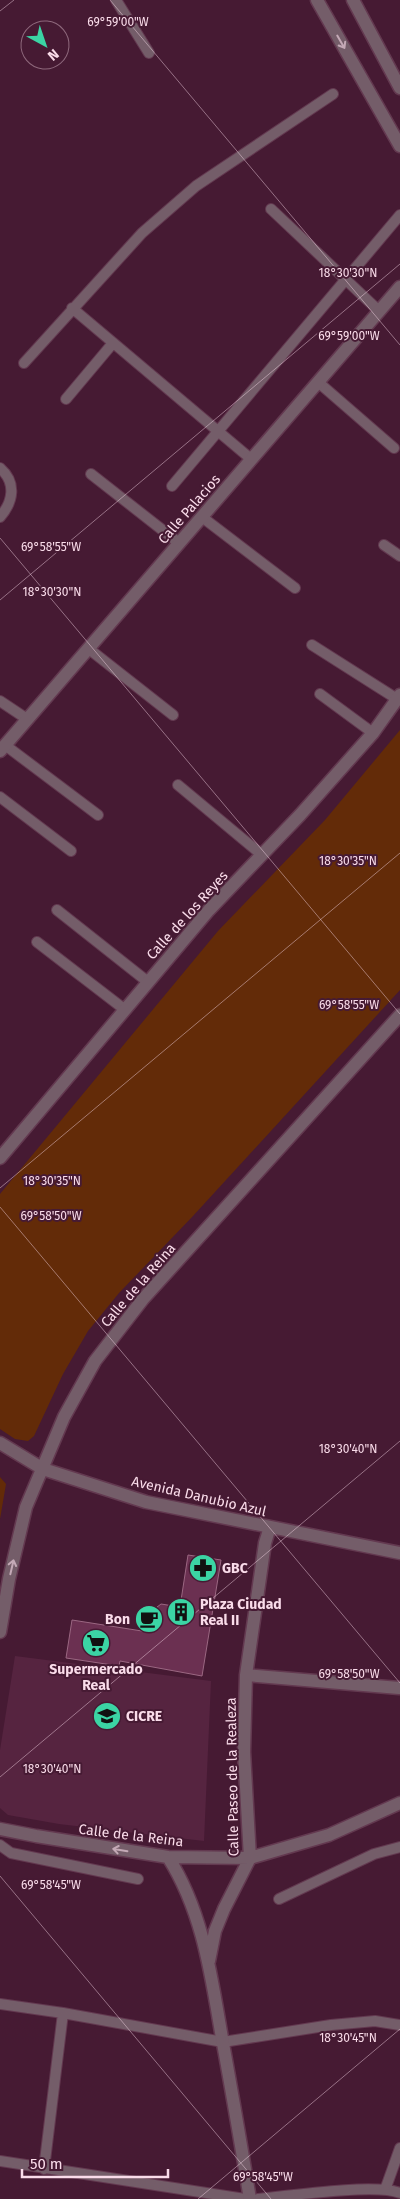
<svg xmlns="http://www.w3.org/2000/svg" width="400" height="2199" font-family="'Fira Sans',sans-serif">
  <style>
    .built { fill: #562440 }
    .green { fill: #632b08 }
    .building { fill: #6b3051; stroke: #9b6782 }
    .lines { fill: none; stroke-linecap: round; stroke-linejoin: round }
    .lane-casing { stroke: #633950; stroke-width: 12 }
    .street-casing { stroke: #633950; stroke-width: 15 }
    .lane { stroke: #745d69; stroke-width: 10 }
    .street { stroke: #745d69; stroke-width: 12 }
    .oneway { stroke: #c4a9b6 }
    .ticks { fill: none; stroke: #fadcea; stroke-width: 1; stroke-opacity: 0.45 }
    .labels { text-anchor: middle; stroke-width: 4; stroke-linejoin: round; paint-order: stroke }
    .street-label { font-size: 14px; fill: #fadcea; stroke: #461a33 }
    .poi-label { font-size: 14px; font-weight: bold; fill: #fadcea; stroke: #461a33; text-anchor: start }
    .ticks-label { font-size: 12px; text-anchor: middle; fill: #fadcea; stroke: #461a33; stroke-width: 4; stroke-linejoin: round; paint-order: stroke }
  </style>
  <rect width="100%" height="100%" fill="#461a33"/>
  <!-- built -->
  <path class="built" d="M15,1656L211,1681L204,1841L59,1824L8,1815L0,1808V1750Z"/>
  <!-- green -->
  <path class="green" d="M400,730V990L193,1216L119,1293L88,1331L63,1374L34,1436L28,1441L15,1439L0,1429V1194L218,931L325,820Z
    M0,1477L6,1484L0,1519Z"/>
  <!-- building -->
  <path class="building" d="M188,1555L221,1560L202,1676L120,1661L119,1666L66,1658L72,1620L142,1631L144,1617L161,1604L180,1607Z"/>
  <g class="lines">
    <defs>
      <path id="lane" d="M116,0L149,53
        M271,209L379,311
        M72,308L251,459
        M24,363L142,233L196,186L333,94
        M318,382L394,448
        M66,399L113,343
        M0,468C17,483 13,502 0,517
        M91,474L179,543
        M172,486L400,215
        M202,517L295,588
        M384,545L400,556
        M312,645L397,699
        M89,649L173,715
        M320,694L373,733
        M0,701L27,719
        M5,745L98,815
        M178,785L262,855
        M0,797L71,851
        M57,910L148,982
        M37,942L124,1009
        M0,1845L11,1853L138,1879
        M279,1899L374,1854L400,1847
        M0,2004L63,2013L223,2042L331,2025L375,2021L400,2025
        M0,2161L245,2199
        M44,2169L63,2013
        M385,2190L400,2148
        M258,2199C287,2196 376,2183 400,2193"/>
      <path id="street" d="M317,0L400,146
        M353,0L400,88
        M0,751L400,287
        M0,1158L209,910L300,815L373,733L400,695
        M0,1443L43,1469L146,1502L400,1553
        M0,1632L9,1579L26,1507L64,1417L95,1361L143,1299L400,1015
        M246,1675L399,1688
        M0,1829L36,1836L168,1857L250,1858L329,1835L400,1803
        M168,1857C203,1912 211,1975 222,2038C232,2092 241,2145 250,2199
        M209,1961L215,1931L224,1909L250,1858L244,1752L246,1675L265,1543L270,1527"/>
    </defs>
    <!-- lane casing -->
    <use href="#lane" class="lane-casing"/>
    <!-- street casing -->
    <use href="#street" class="street-casing"/>
    <!-- lane -->
    <use href="#lane" class="lane"/>
    <!-- street -->
    <use href="#street" class="street"/>
  </g>
  <!-- one-way arrows -->
  <defs><path id="oneway-shaft" d="M-6 0H5M1.5-3L5.5 0L1.5 3" fill="none" stroke-width="1.6" stroke-linecap="round" stroke-linejoin="round" transform="scale(1.25)"/></defs>
  <g class="oneway">
    <use href="#oneway-shaft" transform="translate(341 42) rotate(60)"/>
    <use href="#oneway-shaft" transform="translate(12 1567) rotate(-77)"/>
    <use href="#oneway-shaft" transform="translate(120 1850) rotate(-171)"/>
  </g>
  <!-- ticks -->
  <path class="ticks" d="M110,0L400,345M0,11L14,0M0,538L400,1014M0,600L400,264M0,1188L400,853M0,1207L400,1683M0,1777L400,1441M0,1876L271,2199M198,2199L400,2029"/>
  <!-- icons -->
  <defs>
    <symbol id="pharmacy-disc" viewBox="-11 -11 22 22"><circle r="9.5" fill="#3bd4a4" stroke="#461a33"/><path d="M-2-6h4v4h4v4h-4v4h-4v-4h-4v-4h4Z" fill="#111"/></symbol>
    <symbol id="building-disc" viewBox="-11 -11 22 22"><circle r="9.5" fill="#3bd4a4" stroke="#461a33"/><path d="M-4-6H4V6H1V3H-1V6H-4ZM-2.5-4.3h1.7v1.8h-1.7ZM.8-4.3h1.7v1.8H.8ZM-2.5-1h1.7V.8h-1.7ZM.8-1h1.7V.8H.8Z" fill="#111"/></symbol>
    <symbol id="cafe-disc" viewBox="-11 -11 22 22"><circle r="9.5" fill="#3bd4a4" stroke="#461a33"/><path d="M-5.5-4.5H6V0H3Q3 3.5 0 3.5H-2.5Q-5.5 3.5-5.5 0ZM3-3.2v2h1.7v-2ZM-6 4.5H4V6H-6Z" fill="#111"/></symbol>
    <symbol id="supermarket-disc" viewBox="-11 -11 22 22"><circle r="9.5" fill="#3bd4a4" stroke="#461a33"/><path d="M-6-5.5h2.5l.6 2H6L4.5 2H-2.5L-4.4-4H-6ZM-1.5 3.2a1.3 1.3 0 1 0 .1 0ZM3 3.2a1.3 1.3 0 1 0 .1 0Z" fill="#111"/></symbol>
    <symbol id="school-disc" viewBox="-11 -11 22 22"><circle r="9.5" fill="#3bd4a4" stroke="#461a33"/><path d="M0-5L7-2L0 1L-7-2ZM-4 1L0 2.5L4 1V4Q0 6-4 4Z" fill="#111"/></symbol>
  </defs>
  <g fill-rule="evenodd">
    <use href="#pharmacy-disc" x="187" y="1552" width="32" height="32"/>
    <use href="#building-disc" x="165" y="1596" width="32" height="32"/>
    <use href="#cafe-disc" x="133" y="1603" width="32" height="32"/>
    <use href="#supermarket-disc" x="80" y="1627" width="32" height="32"/>
    <use href="#school-disc" x="91" y="1700" width="32" height="32"/>
  </g>
  <g class="labels">
    <!-- street labels -->
    <g class="street-label">
      <text transform="translate(189 509) rotate(-49)" y="5">Calle Palacios</text>
      <text transform="translate(187 915) rotate(-48)" y="5">Calle de los Reyes</text>
      <text transform="translate(138 1285) rotate(-49)" y="5">Calle de la Reina</text>
      <text transform="translate(199 1496) rotate(13)" y="5">Avenida Danubio Azul</text>
      <text transform="translate(232 1777) rotate(-91)" y="5">Calle Paseo de la Realeza</text>
      <text transform="translate(131 1835) rotate(7)" y="5">Calle de la Reina</text>
    </g>
    <!-- poi labels -->
    <g class="poi-label">
      <text x="222" y="1573">GBC</text>
      <text x="200" y="1609">Plaza Ciudad<tspan x="200" dy="16">Real II</tspan></text>
      <text x="130" y="1624" text-anchor="end">Bon</text>
      <text x="96" y="1674" text-anchor="middle">Supermercado<tspan x="96" dy="16">Real</tspan></text>
      <text x="126" y="1721">CICRE</text>
    </g>
  </g>
  <g class="ticks-label">
    <text x="118" y="26">69°59'00"W</text>
    <text x="348" y="277">18°30'30"N</text>
    <text x="349" y="340">69°59'00"W</text>
    <text x="51" y="551">69°58'55"W</text>
    <text x="52" y="596">18°30'30"N</text>
    <text x="348" y="865">18°30'35"N</text>
    <text x="349" y="1009">69°58'55"W</text>
    <text x="52" y="1185">18°30'35"N</text>
    <text x="51" y="1220">69°58'50"W</text>
    <text x="348" y="1453">18°30'40"N</text>
    <text x="349" y="1678">69°58'50"W</text>
    <text x="52" y="1773">18°30'40"N</text>
    <text x="51" y="1889">69°58'45"W</text>
    <text x="348" y="2042">18°30'45"N</text>
    <text x="263" y="2181">69°58'45"W</text>
  </g>
  <!-- north arrow -->
  <g transform="translate(45 45) rotate(140)"><circle r="24" fill="#461a33" stroke="#8e687c"/>
  <path d="M0-4L9 19L0 12L-9 19Z" fill="#3bd4a4"/>
  <text y="-8" font-size="14" font-weight="bold" text-anchor="middle" fill="#fadcea">N</text>
  </g>
  <!-- scale -->
  <path d="M22 2169v8h146v-8" fill="none" stroke="#fadcea" stroke-width="2.5"/>
  <text x="30" y="2169" font-size="15" fill="#fadcea" stroke="#461a33" stroke-width="4" paint-order="stroke">50 m</text>
</svg>
